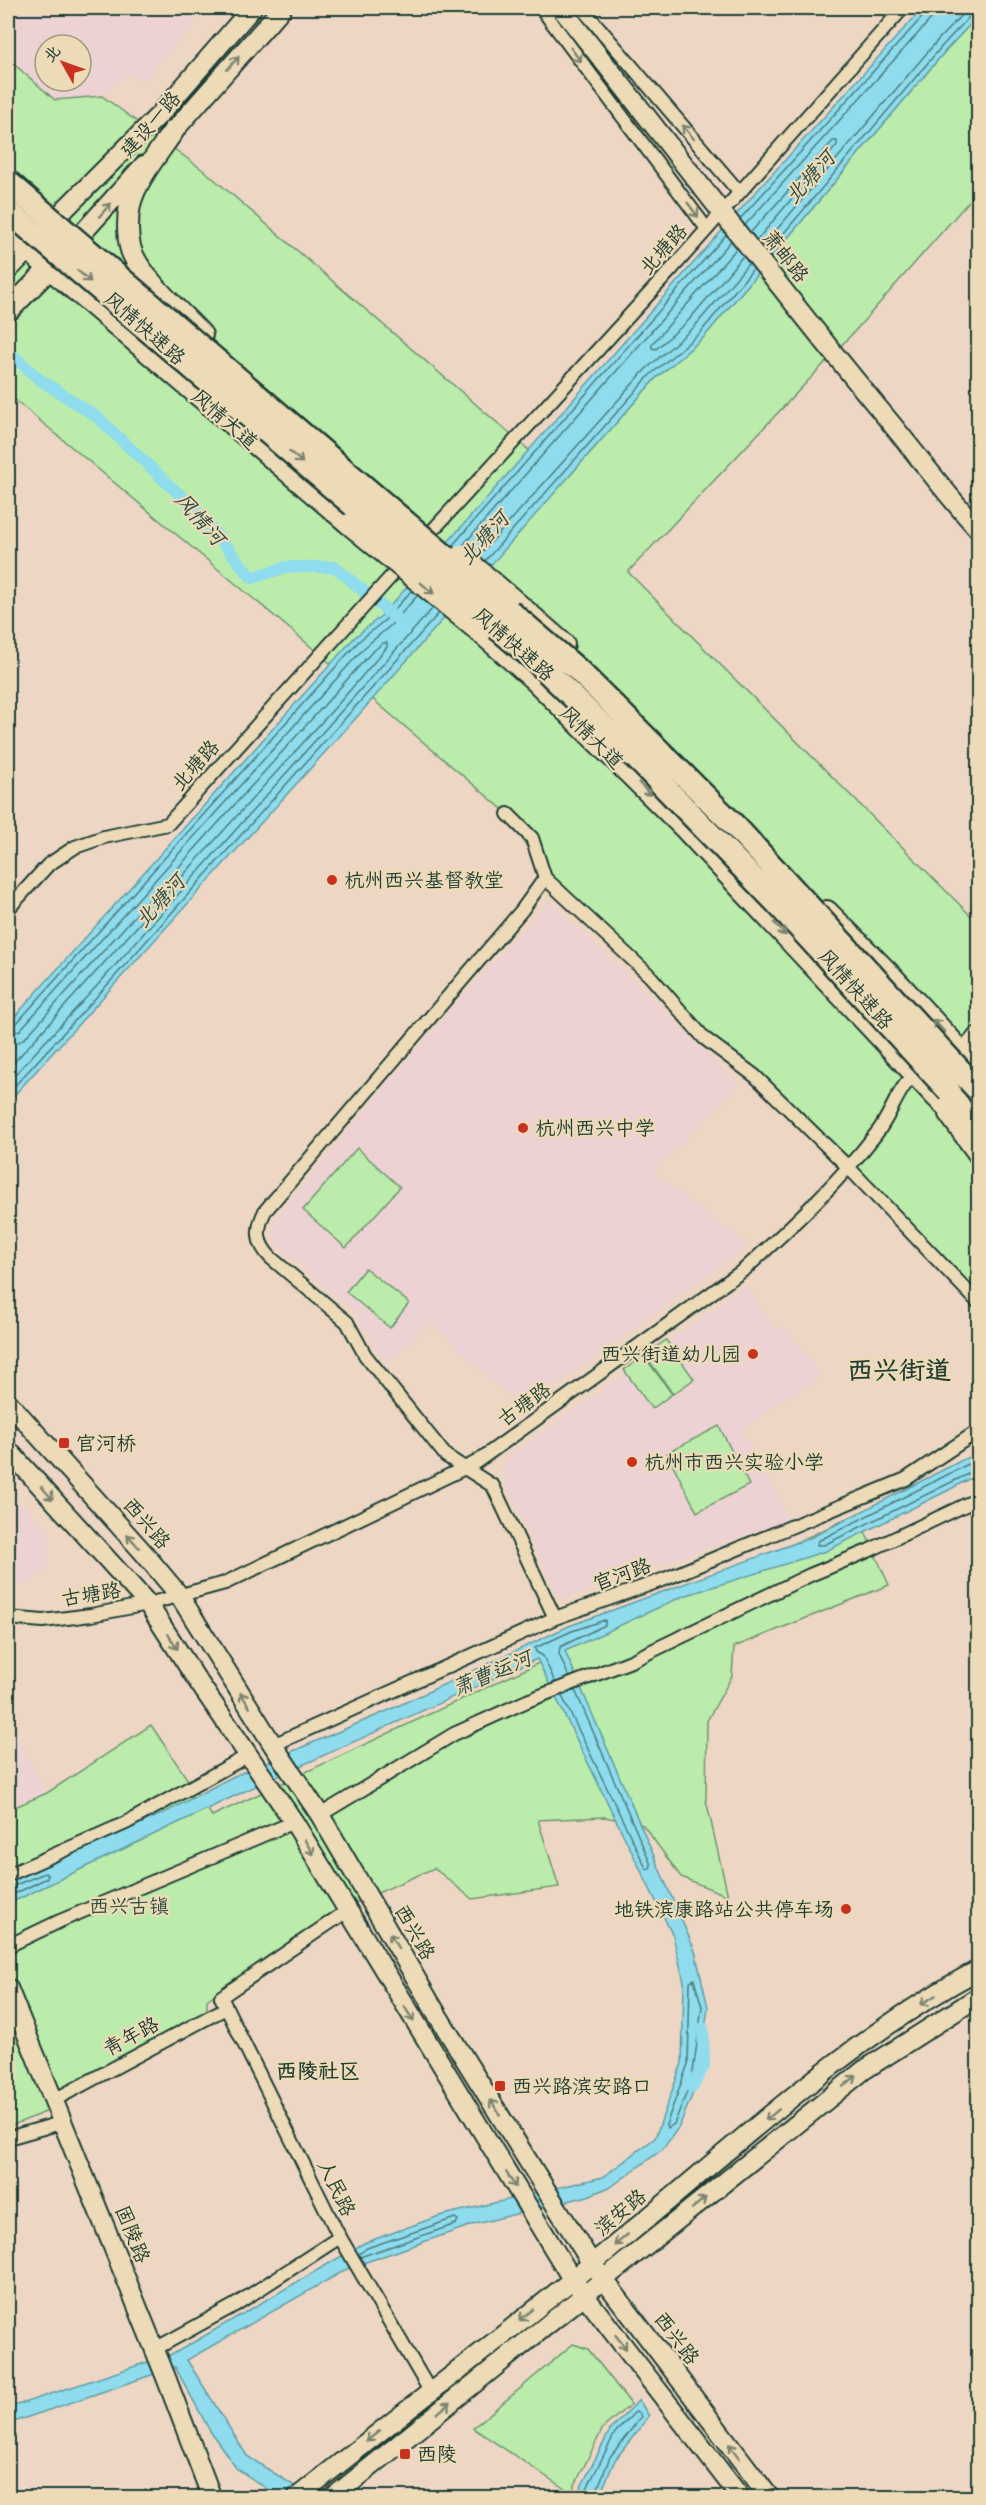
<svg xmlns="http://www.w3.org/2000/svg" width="986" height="2505" font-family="Dekko,'LXGW WenKai TC',sans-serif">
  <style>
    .built { fill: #ecd2d2; fill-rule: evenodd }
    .green { fill: #bbecab; stroke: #6d9470; stroke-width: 1.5 }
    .water { fill: #8edced; stroke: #629ca3; stroke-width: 1.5 }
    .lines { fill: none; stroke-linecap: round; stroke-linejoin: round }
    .shore { stroke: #4b7d7e; stroke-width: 1.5 }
    .canal { stroke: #8edced; stroke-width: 12 }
    .street-casing { stroke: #1f3d34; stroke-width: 16 }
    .secondary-casing { stroke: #1f3d34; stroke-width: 22 }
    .primary-casing { stroke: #1f3d34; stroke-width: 24 }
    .highway-casing { stroke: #1f3d34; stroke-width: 27 }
    .street { stroke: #eddbb8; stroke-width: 12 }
    .secondary { stroke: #eddbb8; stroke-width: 18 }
    .primary { stroke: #eddbb8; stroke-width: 20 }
    .highway { stroke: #eddbb8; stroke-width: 22 }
    .primary-bridge-casing { stroke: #1f3d34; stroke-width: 24; stroke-linecap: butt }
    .highway-bridge-casing { stroke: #1f3d34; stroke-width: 27; stroke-linecap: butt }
    .primary-bridge { stroke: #eddbb8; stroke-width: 20 }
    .highway-bridge { stroke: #eddbb8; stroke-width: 22 }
    .oneway { stroke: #7c846f }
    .poi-dot { fill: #c8321e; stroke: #eddbb8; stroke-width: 2 }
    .labels { text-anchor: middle; stroke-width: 4.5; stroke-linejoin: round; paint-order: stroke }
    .street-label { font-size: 20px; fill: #1f3d34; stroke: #eddbb8 }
    .poi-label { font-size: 20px; fill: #1f3d34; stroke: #eddbb8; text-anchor: start }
    .park-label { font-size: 20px; fill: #2f4e40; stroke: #eddbb8 }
    .water-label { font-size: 21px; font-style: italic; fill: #2a4d46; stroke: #eddbb8 }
    .neighbourhood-label { font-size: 21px; font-weight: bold; fill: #1f3d34; stroke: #eddbb8 }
    .district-label { font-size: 26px; font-weight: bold; fill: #1f3d34; stroke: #eddbb8 }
  </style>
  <rect width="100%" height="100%" fill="#edd7c4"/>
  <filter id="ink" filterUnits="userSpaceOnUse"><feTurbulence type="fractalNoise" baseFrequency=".0167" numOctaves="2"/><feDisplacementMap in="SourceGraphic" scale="12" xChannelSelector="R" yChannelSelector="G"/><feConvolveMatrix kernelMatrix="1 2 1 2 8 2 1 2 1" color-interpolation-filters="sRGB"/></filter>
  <g filter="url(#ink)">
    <!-- built -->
    <path class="built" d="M8,8H207L142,82L127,74L102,96L55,100L8,59ZM45,45H81V81H45Z
      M549,900L740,1085L653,1172L748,1246L522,1409L431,1322L386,1364L355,1313L278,1246L271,1235L274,1219L460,998Z
      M746,1285L777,1331L785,1326L822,1376L741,1429L789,1520L573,1596L564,1598L555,1590L503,1479V1466L509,1457Z
      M8,1492L50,1531L48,1568L28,1584L8,1589Z
      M8,1721L47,1793L8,1810Z"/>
    <!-- green -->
    <path class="green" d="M978,16V191L854,332L628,572L978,923V1302L848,1167L704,1038L545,878L508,814L297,635L8,394V59L55,100L102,96L207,173L565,481L655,379L704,337L947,49Z
      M357,1148L400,1187L346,1248L303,1210Z
      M365,1268L409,1303L390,1328L346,1292Z
      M666,1340L694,1379L673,1394L645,1355Z
      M644,1356L672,1394L652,1409L624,1370Z
      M719,1426L749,1485L697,1512L667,1453Z
      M857,1514L889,1585L734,1647L732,1676L707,1721L706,1800L728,1896L681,1877L643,1825L605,1817L538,1820L559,1887L472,1899L434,1868L330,1914L215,1994L207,2000V2012L48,2111L8,2127V1810L47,1793L151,1725L212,1816Z
      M573,2344L588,2349L631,2404L603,2428L571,2493L473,2428Z"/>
    <!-- water -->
    <path class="water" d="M923,8H978V16L947,49L704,337L655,379L356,718L8,1102V1024L355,637L381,616L463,525L755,193Z
      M978,1452V1474L947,1491L826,1551L681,1597L565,1651L695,1951L708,2007L698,2081L679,2127L663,2149L612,2186L588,2196L472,2225L349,2268L187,2360L247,2456L312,2497H279L236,2468L210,2431L175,2367L8,2424V2408L175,2353L364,2243L439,2216L603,2177L655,2138L682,2063L684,1982L673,1936L537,1659L245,1791L8,1904V1883L164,1813L232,1777L387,1711L569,1626L812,1537Z
      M639,2400L649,2416L615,2460L599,2497H576L610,2430Z"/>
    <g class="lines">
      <!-- shore -->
      <path class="shore" d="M740,219L925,14L927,8
        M745,225L931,19L935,8
        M751,232L833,141H837V145L757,240
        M762,247L937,41L968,8
        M737,248L652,344V348L656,349L688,321L743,256
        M767,253L943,45L972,14L978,12
        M464,544L731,241
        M452,546L726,235
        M479,556L645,370L694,327L749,263
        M485,561L650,375L700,333L753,269
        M8,1027L15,1025L359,641L385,620L412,590
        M8,1035L20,1030L365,647L390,626L418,595
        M8,1044L19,1042L26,1037L371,653L383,643H387V647L339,703L8,1069
        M8,1082L96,987L433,608
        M8,1093L101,992L439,613
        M978,1459L818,1541L817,1545H824L978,1469
        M555,1682L543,1656L536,1652L535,1648L572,1631L605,1620V1625L560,1647L559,1654L569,1677
        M562,1696L646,1868L650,1869L651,1865L575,1690
        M8,1888L45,1873L48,1875L47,1878L8,1897
        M694,1979L702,2007L692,2079L674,2124L668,2128L666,2125L688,2064L690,1982Z
        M359,2254L367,2248L455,2218L458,2220L456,2224L360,2257
        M582,2498L615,2433L635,2412H639L641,2417L610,2457L594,2498"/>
      <!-- canal -->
      <path class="canal" d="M8,351L39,379L97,417L197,511L252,578L286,567H335L398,620
        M692,2088L704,2065L703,2028"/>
      <defs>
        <path id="street" d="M541,8L707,229
          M582,8L739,192
          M422,542L670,271L903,8
          M508,814L532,838L545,878L522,910L265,1211C256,1229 256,1243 271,1258L347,1322L365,1355L446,1456L493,1486L555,1618
          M545,878L650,976L704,1038L755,1076L848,1167L978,1302
          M8,909L48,865L75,847L104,837L168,824L404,562
          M8,1618L43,1621L91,1615L148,1604L225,1583L475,1463L745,1269C790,1228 839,1182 876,1134C893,1113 897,1086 920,1070
          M273,1745L555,1618L665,1579L906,1479L978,1431
          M320,1815L454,1734L527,1701L631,1661L810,1575L868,1551L978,1499
          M8,1875L126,1823L249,1755
          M347,1911L221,1997L337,2232L430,2391
          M8,1946L60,1921L294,1822
          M54,2100L226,2008
          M8,2138L64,2122
          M155,2349L235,2305L340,2237"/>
        <path id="secondary" d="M561,8C667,141 771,278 880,410C913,449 943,491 978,529
          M164,142L282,8
          M60,214L160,114L252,8
          M68,249L144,165
          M964,1053L978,1036
          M948,1114L978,1155
          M8,1402L143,1552L179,1595L273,1745L320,1815L438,2016L592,2264L770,2498
          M8,1450L148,1604L195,1677L294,1822L572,2279L741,2498
          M8,1988L165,2375L212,2498
          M296,2498C406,2410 519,2325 627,2235C740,2142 849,2039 978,1970
          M332,2498L864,2070L978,1997"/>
        <path id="primary" d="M174,130C160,151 135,181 130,205C127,219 127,243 133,255C145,282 182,313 202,335
          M8,233L349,524
          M8,269L36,240
          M8,311L50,268
          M509,596L564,644
          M481,633L533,679L685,829L935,1096L965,1125
          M827,911L891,975L978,1069"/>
        <path id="highway" d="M949,1091L978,1136"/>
      </defs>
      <!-- street casing -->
      <use href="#street" class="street-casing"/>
      <!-- secondary casing -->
      <use href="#secondary" class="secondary-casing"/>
      <!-- primary casing -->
      <use href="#primary" class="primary-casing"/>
      <!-- highway casing -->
      <use href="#highway" class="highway-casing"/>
      <!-- street -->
      <use href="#street" class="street"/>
      <!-- secondary -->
      <use href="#secondary" class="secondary"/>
      <!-- primary -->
      <use href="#primary" class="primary"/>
      <!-- highway -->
      <use href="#highway" class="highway"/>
      <defs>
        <path id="primary-bridge" d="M349,524L481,633
          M461,555L509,596"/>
        <path id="highway-bridge" d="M8,182L578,670L735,826L978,1090
          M8,211L536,661L644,766L774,900L949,1091"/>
      </defs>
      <!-- primary-bridge casing -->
      <use href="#primary-bridge" class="primary-bridge-casing"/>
      <!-- highway-bridge casing -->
      <use href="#highway-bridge" class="highway-bridge-casing"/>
      <!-- primary-bridge -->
      <use href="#primary-bridge" class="primary-bridge"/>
      <!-- highway-bridge -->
      <use href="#highway-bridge" class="highway-bridge"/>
    </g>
    <!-- one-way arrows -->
    <defs><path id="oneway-shaft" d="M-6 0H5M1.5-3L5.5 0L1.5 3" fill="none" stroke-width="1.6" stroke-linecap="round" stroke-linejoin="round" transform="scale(1.5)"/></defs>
    <g class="oneway">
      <use href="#oneway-shaft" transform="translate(576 55) rotate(54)"/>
      <use href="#oneway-shaft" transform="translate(233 63) rotate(-49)"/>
      <use href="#oneway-shaft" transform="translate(688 132) rotate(-130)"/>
      <use href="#oneway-shaft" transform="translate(105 210) rotate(-49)"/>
      <use href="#oneway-shaft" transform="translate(693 210) rotate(53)"/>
      <use href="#oneway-shaft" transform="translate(84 276) rotate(41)"/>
      <use href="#oneway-shaft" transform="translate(296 457) rotate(41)"/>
      <use href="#oneway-shaft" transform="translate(427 588) rotate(40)"/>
      <use href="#oneway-shaft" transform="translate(645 789) rotate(45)"/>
      <use href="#oneway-shaft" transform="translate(780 929) rotate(47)"/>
      <use href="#oneway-shaft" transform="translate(939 1026) rotate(-133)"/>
      <use href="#oneway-shaft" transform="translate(47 1493) rotate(47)"/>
      <use href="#oneway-shaft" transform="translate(133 1541) rotate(-132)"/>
      <use href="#oneway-shaft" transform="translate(173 1642) rotate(58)"/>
      <use href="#oneway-shaft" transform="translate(245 1700) rotate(-122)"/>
      <use href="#oneway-shaft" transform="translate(309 1847) rotate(59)"/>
      <use href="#oneway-shaft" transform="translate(394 1941) rotate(-120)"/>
      <use href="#oneway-shaft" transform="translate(928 2000) rotate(148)"/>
      <use href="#oneway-shaft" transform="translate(409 2014) rotate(59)"/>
      <use href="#oneway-shaft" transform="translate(850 2081) rotate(-39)"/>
      <use href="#oneway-shaft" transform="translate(495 2107) rotate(-122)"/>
      <use href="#oneway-shaft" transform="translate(772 2115) rotate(140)"/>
      <use href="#oneway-shaft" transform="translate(511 2180) rotate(58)"/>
      <use href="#oneway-shaft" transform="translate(699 2203) rotate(-39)"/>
      <use href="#oneway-shaft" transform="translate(621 2240) rotate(140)"/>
      <use href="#oneway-shaft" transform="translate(526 2315) rotate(142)"/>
      <use href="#oneway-shaft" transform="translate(621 2342) rotate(52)"/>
      <use href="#oneway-shaft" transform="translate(444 2408) rotate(-39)"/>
      <use href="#oneway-shaft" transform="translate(373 2436) rotate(141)"/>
      <use href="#oneway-shaft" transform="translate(734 2451) rotate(-127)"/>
    </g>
  </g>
  <!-- markers -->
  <g class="poi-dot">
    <circle cx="332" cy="880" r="6"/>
    <circle cx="523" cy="1128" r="6"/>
    <circle cx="753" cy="1354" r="6"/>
    <rect x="58" y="1437" width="12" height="12" rx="3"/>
    <circle cx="632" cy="1462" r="6"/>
    <circle cx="846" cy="1909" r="6"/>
    <rect x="494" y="2080" width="12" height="12" rx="3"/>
    <rect x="399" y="2448" width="12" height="12" rx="3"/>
  </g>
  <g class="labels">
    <!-- street labels -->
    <g class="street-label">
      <text transform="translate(150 124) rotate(-49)" y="7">建设一路</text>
      <text transform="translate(663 249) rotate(-48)" y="7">北塘路</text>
      <text transform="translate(786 256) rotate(52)" y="7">萧邮路</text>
      <text transform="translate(145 328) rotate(41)" y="7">风情快速路</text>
      <text transform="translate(225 419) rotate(41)" y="7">风情大道</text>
      <text transform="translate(514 644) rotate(41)" y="7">风情快速路</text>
      <text transform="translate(592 737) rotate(45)" y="7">风情大道</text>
      <text transform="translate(195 765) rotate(-48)" y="7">北塘路</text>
      <text transform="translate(856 989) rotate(48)" y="7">风情快速路</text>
      <text transform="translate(524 1404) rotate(-36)" y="7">古塘路</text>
      <text transform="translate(147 1523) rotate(49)" y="7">西兴路</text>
      <text transform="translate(622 1574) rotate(-20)" y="7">官河路</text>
      <text transform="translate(91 1594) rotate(-9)" y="7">古塘路</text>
      <text transform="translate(415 1932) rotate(60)" y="7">西兴路</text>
      <text transform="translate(131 2036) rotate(-28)" y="7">青年路</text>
      <text transform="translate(337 2188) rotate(64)" y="7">人民路</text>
      <text transform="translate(620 2212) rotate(-40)" y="7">滨安路</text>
      <text transform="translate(133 2234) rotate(68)" y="7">固陵路</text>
      <text transform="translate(677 2338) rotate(53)" y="7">西兴路</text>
    </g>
    <!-- poi labels -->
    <g class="poi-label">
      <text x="344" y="887">杭州西兴基督教堂</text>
      <text x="535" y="1135">杭州西兴中学</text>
      <text x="741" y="1361" text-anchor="end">西兴街道幼儿园</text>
      <text x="76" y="1450">官河桥</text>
      <text x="644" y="1469">杭州市西兴实验小学</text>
      <text x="834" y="1916" text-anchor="end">地铁滨康路站公共停车场</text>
      <text x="512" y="2093">西兴路滨安路口</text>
      <text x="417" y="2461">西陵</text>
    </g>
    <!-- park labels -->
    <g class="park-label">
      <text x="129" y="1913">西兴古镇</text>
    </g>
    <!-- water labels -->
    <g class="water-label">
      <text transform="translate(810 177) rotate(-48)" y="7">北塘河</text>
      <text transform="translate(200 519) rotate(48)" y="7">风情河</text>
      <text transform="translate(484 538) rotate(-48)" y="7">北塘河</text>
      <text transform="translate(160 901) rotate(-48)" y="7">北塘河</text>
      <text transform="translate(492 1673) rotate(-23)" y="7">萧曹运河</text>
    </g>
    <!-- neighbourhood labels -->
    <g class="neighbourhood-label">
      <text x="318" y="2078">西陵社区</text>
    </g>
    <!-- district labels -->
    <g class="district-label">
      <text x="899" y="1379">西兴街道</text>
    </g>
  </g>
  <!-- margin -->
  <rect width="986" height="2505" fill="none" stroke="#eddbb8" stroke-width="30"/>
  <rect x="15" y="15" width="956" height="2475" fill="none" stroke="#1f3d34" stroke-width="2" filter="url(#ink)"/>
  <!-- north arrow -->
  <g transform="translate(63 63) rotate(310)"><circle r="28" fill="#eddbb8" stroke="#9b9c83" stroke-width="1.5"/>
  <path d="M0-4.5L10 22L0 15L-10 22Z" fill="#c8321e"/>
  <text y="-9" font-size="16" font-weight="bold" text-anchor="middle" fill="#1f3d34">北</text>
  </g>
</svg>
